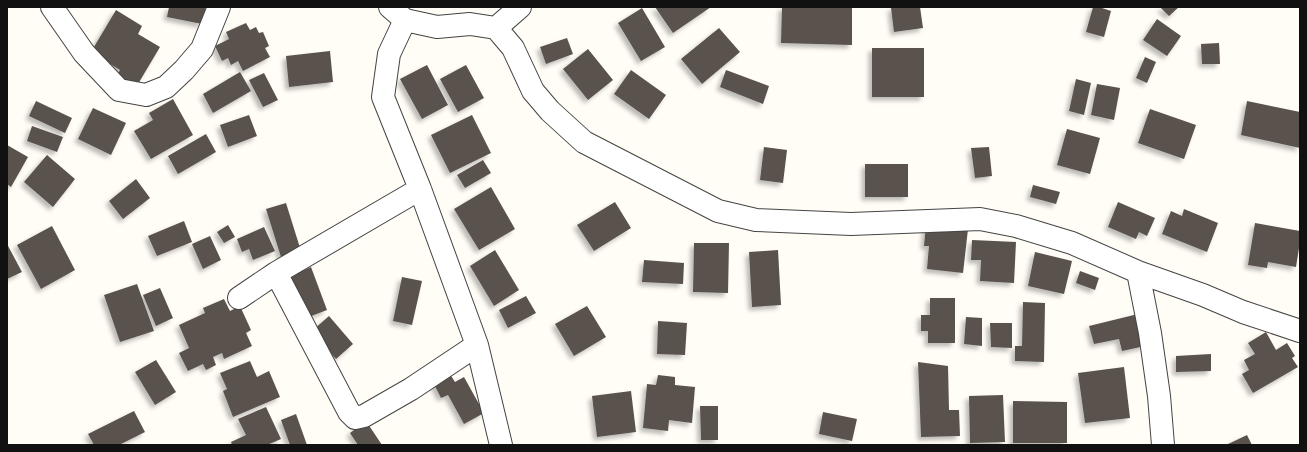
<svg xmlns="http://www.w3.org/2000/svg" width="1307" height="452" font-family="'Libre Baskerville',serif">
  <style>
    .building { fill: #5a524d; filter: url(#shadow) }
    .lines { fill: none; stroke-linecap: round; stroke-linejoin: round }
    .street-casing { stroke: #444; stroke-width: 24 }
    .street { stroke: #fff; stroke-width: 22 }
  </style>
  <defs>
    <filter id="shadow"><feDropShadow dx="-3.5" dy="3.5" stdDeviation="2" flood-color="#0004"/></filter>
  </defs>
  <rect width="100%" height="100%" fill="#fffdf5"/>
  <!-- building -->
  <path class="building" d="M169,7H206L202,24L167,17Z
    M655,7H711L673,33Z
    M782,7H852V45L781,43Z
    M896,7H920L923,28L894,32L891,8Z
    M1093,7H1099L1111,11L1104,37L1086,32Z
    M1160,7H1179L1169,16Z
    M642,8L665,47L641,61L618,23Z
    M116,10L142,26L138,34L160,47L135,89L116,77L120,70L91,52Z
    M1157,19L1181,36L1167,56L1143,40Z
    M246,23L250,30L256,27L259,33L263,32L269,46L265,48L270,57L243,71L238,61L231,65L228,58L222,61L215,46L229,39L226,32Z
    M719,28L740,52L702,84L681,59Z
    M567,38L573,54L546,64L540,47Z
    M1219,43L1220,64H1202L1201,44Z
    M872,48H924V97H872Z
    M588,49L613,80L588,100L563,69Z
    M330,51L333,82L289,87L286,56Z
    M1145,57L1156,62L1147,83L1136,78Z
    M427,65L448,105L422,119L400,79Z
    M466,65L484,98L458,112L440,79Z
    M631,70L666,95L649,119L614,94Z
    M726,70L769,86L763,104L720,87Z
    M240,72L251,91L213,113L203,94Z
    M264,73L278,100L263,107L249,80Z
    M1076,79L1091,83L1084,115L1069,111Z
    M1097,84L1120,88L1114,120L1091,115Z
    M173,99L193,135L151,159L134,131L153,120L149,113Z
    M36,101L72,118L65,133L29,116Z
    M1247,101L1300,112V148L1241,135Z
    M93,108L126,123L111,155L78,139Z
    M1150,109L1196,125L1184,159L1138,143Z
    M249,115L257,136L228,147L220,125Z
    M472,115L491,153L450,173L431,135Z
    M32,126L63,137L57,152L27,141Z
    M1067,129L1100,138L1090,174L1057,165Z
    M206,134L216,152L178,174L168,156Z
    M7,145L28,157L11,187L7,184Z
    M764,147L787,150L783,183L760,180Z
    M989,147L992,176L975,178L971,148Z
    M47,155L75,179L53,207L24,182Z
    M483,160L491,173L465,188L457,175Z
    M865,164H908V197H865Z
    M136,179L150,198L123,219L109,201Z
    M1033,185L1060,192L1056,204L1030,197Z
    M491,187L515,229L479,250L454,209Z
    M615,202L631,228L594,251L577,225Z
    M1118,202L1155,218L1147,236L1139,232L1136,239L1108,227Z
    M286,203L301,251L281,257L266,209Z
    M1184,209L1218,223L1207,252L1162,234L1171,211L1182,216Z
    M184,221L192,242L157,256L148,236Z
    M1255,223L1300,231V242L1296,267L1268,262L1267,268L1248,265Z
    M228,225L235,237L224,243L217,232Z
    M926,225L968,229L963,273L927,269L929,246H924Z
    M52,226L75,270L41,289L17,245Z
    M264,227L275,251L253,260L249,249L242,252L237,239Z
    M210,236L221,260L203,269L192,244Z
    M972,240L1016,242L1014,283L980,281L981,260H971Z
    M694,243H729L728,293L693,292Z
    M7,244L22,272L7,279Z
    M495,250L519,290L494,306L470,266Z
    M778,250L781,305L752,307L749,252Z
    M1035,252L1072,261L1064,294L1028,286Z
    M644,260L684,263L683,284L642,282Z
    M311,267L327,310L306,318L290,276Z
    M1080,271L1099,278L1095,290L1076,283Z
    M402,277L422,281L412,325L393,321Z
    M137,284L154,331L120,342L104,295Z
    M160,288L173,318L156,326L143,295Z
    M526,296L536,313L508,328L499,310Z
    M930,298H955V343H928V331H921V315H930Z
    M224,299L230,311L240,306L251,330L246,333L252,346L224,359L222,353L213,357L216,365L206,370L203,364L188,371L179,353L189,348L179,325L205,313L203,308Z
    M1023,302L1045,303L1044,362L1015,361V346H1022Z
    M587,306L606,337L574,356L555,324Z
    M1138,314L1145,346L1122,351L1119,339L1094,344L1089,326Z
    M329,316L353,344L336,359L312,331Z
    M966,317L982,318V346L964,344Z
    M658,321L687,323L685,355L657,354Z
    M990,323H1012V348L991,347Z
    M1266,332L1276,350L1287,343L1295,356L1292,358L1298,367L1253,393L1242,374L1249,370L1244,360L1255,354L1248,343Z
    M1211,354V371L1176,372V356Z
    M156,360L176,392L155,405L135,372Z
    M250,361L257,377L269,371L280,397L233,417L223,391L227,389L220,373Z
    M918,362L948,366L949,410H959L960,436L921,437Z
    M1124,367L1130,418L1085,423L1078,373Z
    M448,371L455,382L464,377L484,413L464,424L448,395L441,398L432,380Z
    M658,375L675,377V385L695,387L692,423L669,420L668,431L643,428L647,384L656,385Z
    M631,391L636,432L597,437L592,396Z
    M1003,395L1005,442L970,443L969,396Z
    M1013,401L1067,402V443H1013Z
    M700,406H718V440H701Z
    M266,407L281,439L267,445H232L231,442L246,435L238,419Z
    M134,411L145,432L119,445H94L88,434Z
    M823,412L857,419L852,441L819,434Z
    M296,414L307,445H290L281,420Z
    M366,421L382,445H358L350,433Z
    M1247,435L1252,445H1226Z"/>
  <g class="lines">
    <defs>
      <path id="street" d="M52,7L84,53L119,90L146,95L166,87L184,70L202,49L219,7
        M390,7L405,20L437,27L470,24L496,28L513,48L533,91L550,111L584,142L718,211L756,220L851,224L980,219L1016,226L1072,243L1138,272L1203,295L1243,312L1300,331
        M405,20L389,54L383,97L420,189L477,345L501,445
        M496,28L520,7
        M1138,272L1150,333L1159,396L1163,445
        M276,273L349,412L355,418L364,416L411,389L477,345
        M239,298L276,273L420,189"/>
    </defs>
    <!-- street casing -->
    <use href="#street" class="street-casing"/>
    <!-- street -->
    <use href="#street" class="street"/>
  </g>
  <!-- border -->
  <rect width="1307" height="452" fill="none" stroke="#111111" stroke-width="16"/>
</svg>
